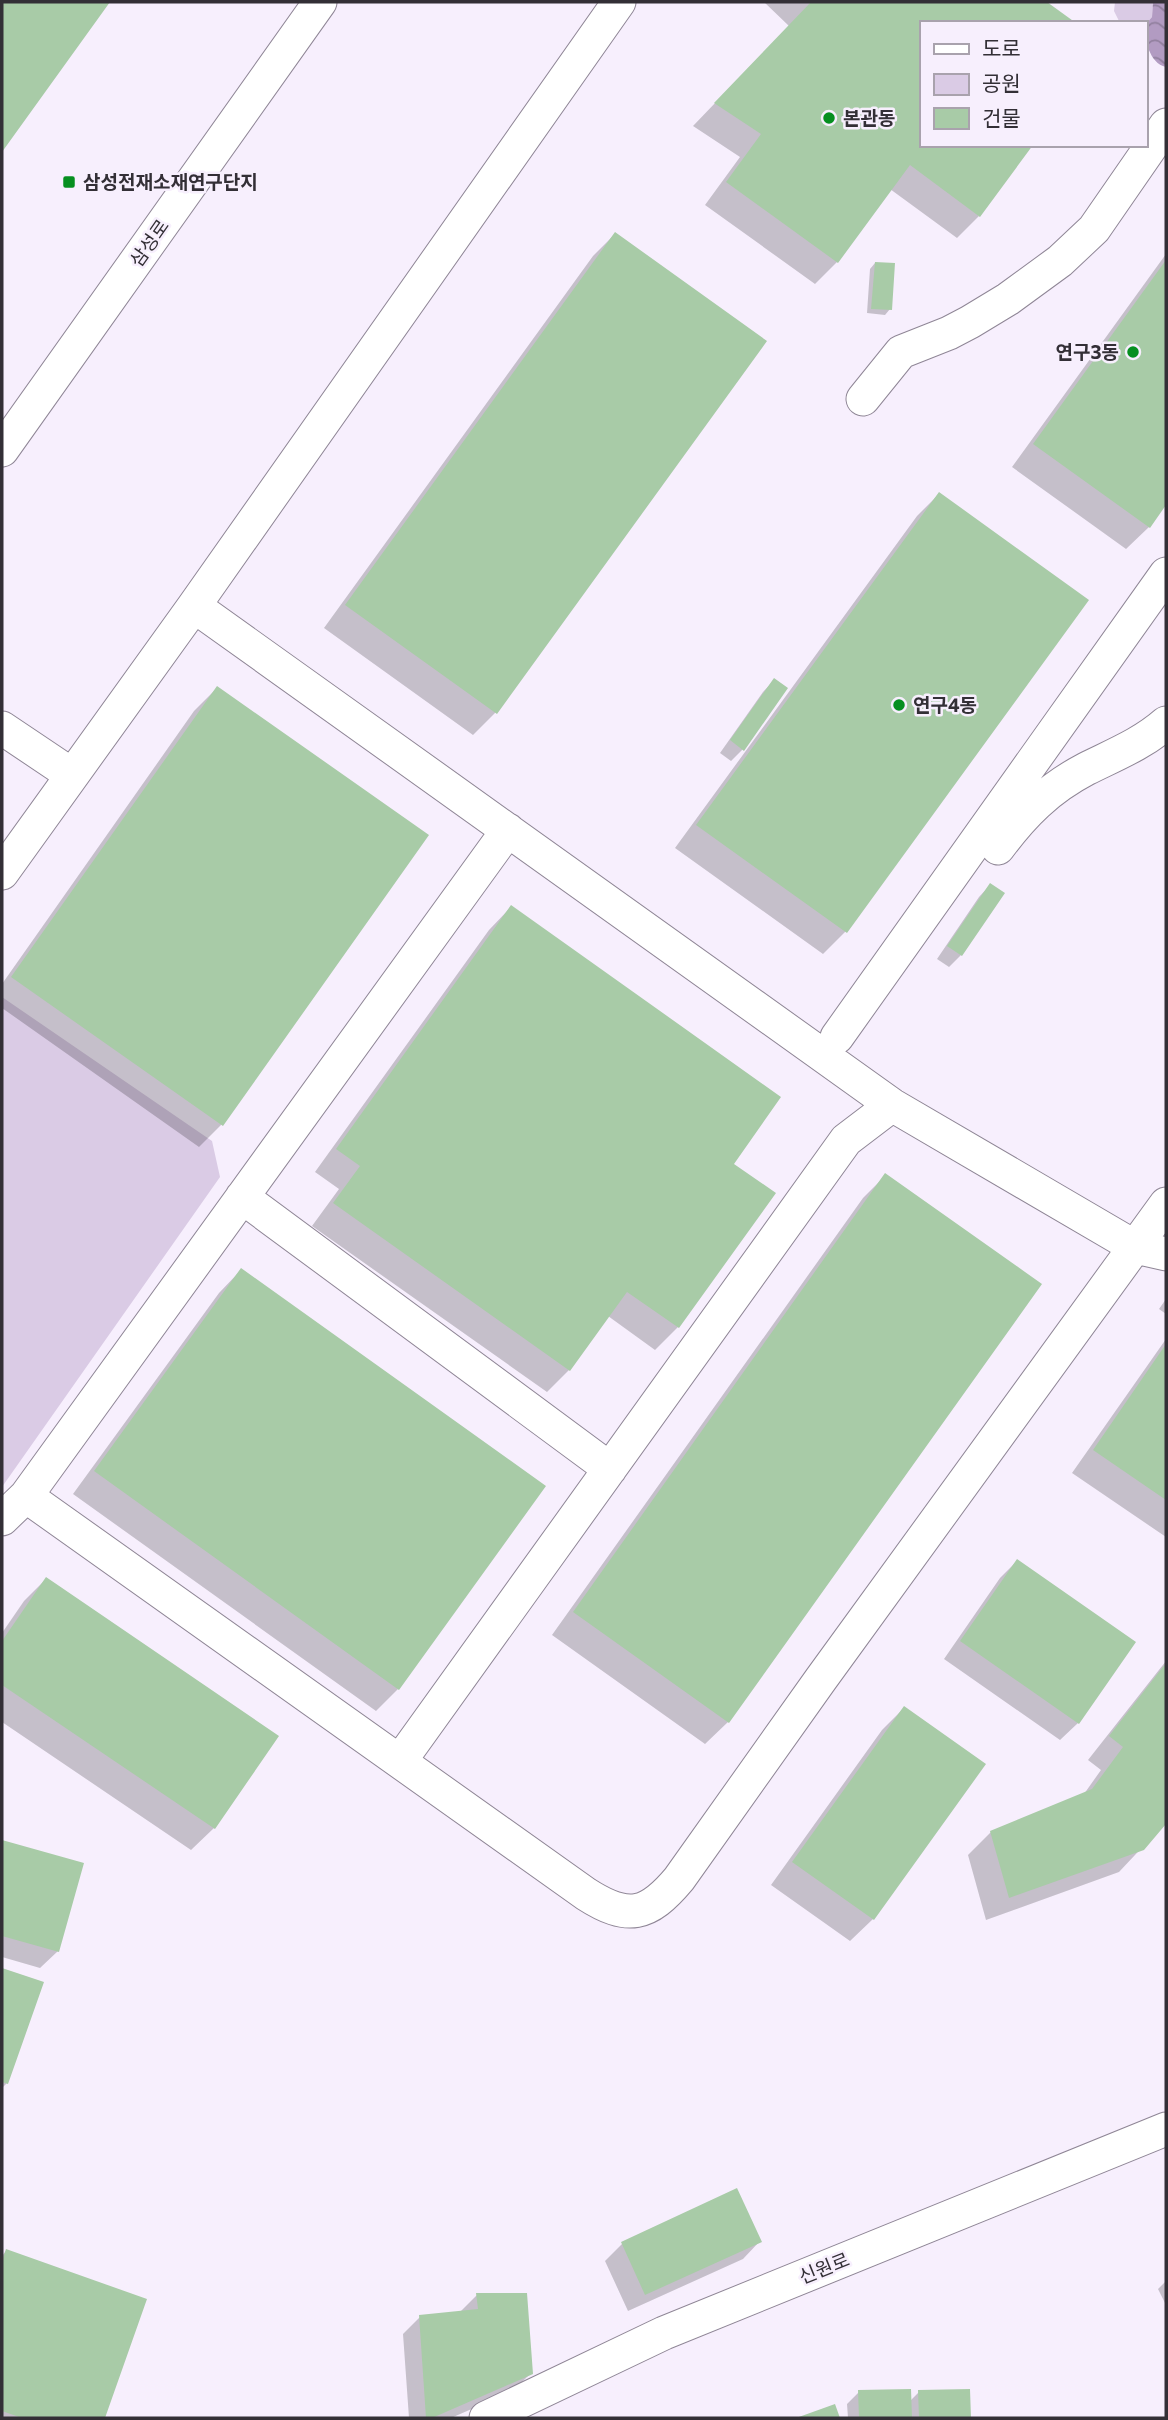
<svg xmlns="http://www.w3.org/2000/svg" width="1168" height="2420" font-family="Commissioner,'Noto Sans KR',sans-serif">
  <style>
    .green { fill: #dacbe5 }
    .water { fill: url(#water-waves) }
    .shadow { fill: #0003 }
    .building { fill: #a8cba7 }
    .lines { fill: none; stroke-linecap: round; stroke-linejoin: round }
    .minor-casing { stroke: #8f8696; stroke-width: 35 }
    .minor { stroke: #fff; stroke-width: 33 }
    .poi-dot { fill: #068f20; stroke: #f7effd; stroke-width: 2.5 }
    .labels { text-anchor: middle; stroke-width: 5; stroke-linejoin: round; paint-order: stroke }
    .poi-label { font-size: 19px; font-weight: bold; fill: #332f36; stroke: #f7effd; text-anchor: start }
    .street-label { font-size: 19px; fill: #332f36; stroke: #f7effd }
  </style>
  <defs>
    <pattern id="water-waves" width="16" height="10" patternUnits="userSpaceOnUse" patternTransform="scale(1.75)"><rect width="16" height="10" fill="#b29bc2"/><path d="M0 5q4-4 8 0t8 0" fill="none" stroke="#917f9e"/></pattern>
  </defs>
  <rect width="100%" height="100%" fill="#f7effd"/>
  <!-- green -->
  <path class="green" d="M1115,2H1153L1152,17L1145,25V23H1120L1114,11Z
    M2,997L212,1141L220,1177L2,1487Z"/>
  <!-- water -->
  <path class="water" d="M1153,2H1166V67C1149,63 1145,40 1145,25L1152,17Z"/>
  <!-- shadow -->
  <path class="shadow" d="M2,2H108L2,149Z
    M764,2H1044L1073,23H921V145L979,216L957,238L890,189L837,262L815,284L705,205L740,157L693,126L789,26Z
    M615,234L765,341L495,713L473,735L324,628L593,256Z
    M1166,254V503L1149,527L1126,549L1012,467Z
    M875,263L890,309L885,315L867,313L870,269Z
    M939,494L1087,601L845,932L823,954L675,848L917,516Z
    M774,680L743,749L731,761L720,753L763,692Z
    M217,688L222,1124L199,1147L2,1008V984L194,711Z
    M990,885L961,955L949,967L937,959L979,897Z
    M511,907L731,1164L774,1194L678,1327L655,1350L608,1316L569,1370L547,1392L312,1226L339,1189L315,1172L489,930Z
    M885,1176L728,1722L705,1744L552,1635L863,1198Z
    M241,1270L398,1689L376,1711L73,1494L219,1293Z
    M1166,1299V1314L1159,1309Z
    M1166,1339V1537L1072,1473Z
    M1017,1561L1078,1723L1060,1740L944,1659L1000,1578Z
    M46,1579L277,1737L214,1828L191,1850L2,1722V1633L24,1601Z
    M1166,1661V1822L1119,1872L986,1920L968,1855L991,1832L1084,1794L1101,1770L1088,1760Z
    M904,1708L873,1919L850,1941L771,1885L882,1730Z
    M2,1842L82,1865L58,1951L40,1968L2,1957Z
    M2,1969L41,1983L7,2083L2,2088Z
    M737,2191L760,2241L743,2259L628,2311L605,2261L622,2244Z
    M6,2251L145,2300L103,2418H2V2256Z
    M1166,2281V2305L1158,2289Z
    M477,2295L531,2373L513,2391L451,2418H409L403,2334L420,2317L459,2313Z
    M968,2391L969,2418H848L847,2404L859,2392L909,2402L919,2392Z"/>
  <!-- building -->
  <path class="building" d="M2,2H110L2,152Z
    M811,2H1047L1076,23H921V145H1033L980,217L910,165L838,263L726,182L761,134L714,103Z
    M615,232L767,341L497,714L345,605Z
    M1166,260V505L1150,528L1033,444Z
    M875,262L895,263L892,310L871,309Z
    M939,492L1089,600L847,933L696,825Z
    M774,678L788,688L744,751L730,740Z
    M217,686L429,835L223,1126L11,977Z
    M990,883L1005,893L962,956L947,946Z
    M511,905L781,1097L734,1164L776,1193L679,1328L627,1292L570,1371L333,1203L360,1166L336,1149Z
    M885,1173L1042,1284L729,1723L573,1612Z
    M241,1268L546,1486L399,1690L94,1471Z
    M1166,1344V1500L1093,1450Z
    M1017,1559L1136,1642L1079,1724L960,1641Z
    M46,1577L279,1736L215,1829L2,1685V1641Z
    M1166,1663V1824L1144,1850L1009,1898L990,1831L1092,1789L1123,1747L1109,1736Z
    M904,1706L986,1764L874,1920L792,1862Z
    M2,1840L84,1863L59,1952L2,1936Z
    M2,1968L44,1982L8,2084L2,2082Z
    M737,2188L762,2242L645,2295L621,2242Z
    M6,2249L147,2299L105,2418H22L2,2411V2261Z
    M476,2293H527L533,2374L432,2418H426L419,2315L478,2309Z
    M911,2389L912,2418H859L858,2390Z
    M970,2389L971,2418H919L918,2390Z
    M835,2404L840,2418H796Z"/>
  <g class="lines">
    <defs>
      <path id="minor" d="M863,399L901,352L949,333L970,322L1008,299L1060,261L1094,229L1166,125
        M2,450L320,2
        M194,606L892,1105L1135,1247L1166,1254
        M2,728L72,775
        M998,848C1023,814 1048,789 1086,769C1114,755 1142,744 1166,723
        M2,873L194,606L619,2
        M837,1037L1166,574
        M242,1197L610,1469
        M26,1496L586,1894C628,1921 648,1916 679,1879L821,1679L1166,1204
        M2,1519L26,1496L508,830
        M400,1761L846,1140L892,1105
        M486,2418L664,2333L1166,2129"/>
    </defs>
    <!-- minor casing -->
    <use href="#minor" class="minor-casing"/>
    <!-- minor -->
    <use href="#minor" class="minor"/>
  </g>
  <!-- markers -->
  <g class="poi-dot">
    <circle cx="829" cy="118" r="7"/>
    <rect x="62" y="175" width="14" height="14" rx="3.5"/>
    <circle cx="1133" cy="352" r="7"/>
    <circle cx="899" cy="705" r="7"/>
  </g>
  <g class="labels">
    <!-- poi labels -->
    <g class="poi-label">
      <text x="843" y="125">본관동</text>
      <text x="83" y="189">삼성전재소재연구단지</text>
      <text x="1119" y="359" text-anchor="end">연구3동</text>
      <text x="913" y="712">연구4동</text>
    </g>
    <!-- street labels -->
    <g class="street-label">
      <text transform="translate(149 243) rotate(-55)" y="7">삼성로</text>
      <text transform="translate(824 2268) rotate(-22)" y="7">신원로</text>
    </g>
  </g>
  <!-- border -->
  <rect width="1168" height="2420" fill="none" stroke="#332f36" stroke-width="7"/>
  <!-- legend -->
  <rect x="920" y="21" width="228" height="126" fill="#f7effd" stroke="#a9a2ad" stroke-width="2"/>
  <rect x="934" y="44" width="35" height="10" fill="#ffffff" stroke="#a9a2ad" stroke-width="2"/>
  <text x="982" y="56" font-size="21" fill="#332f36">도로</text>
  <rect x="934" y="74" width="35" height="21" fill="#dacbe5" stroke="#a9a2ad" stroke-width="2"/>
  <text x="982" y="91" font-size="21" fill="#332f36">공원</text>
  <rect x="934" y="108" width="35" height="21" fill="#a8cba7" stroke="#a9a2ad" stroke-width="2"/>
  <text x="982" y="126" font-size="21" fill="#332f36">건물</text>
</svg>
